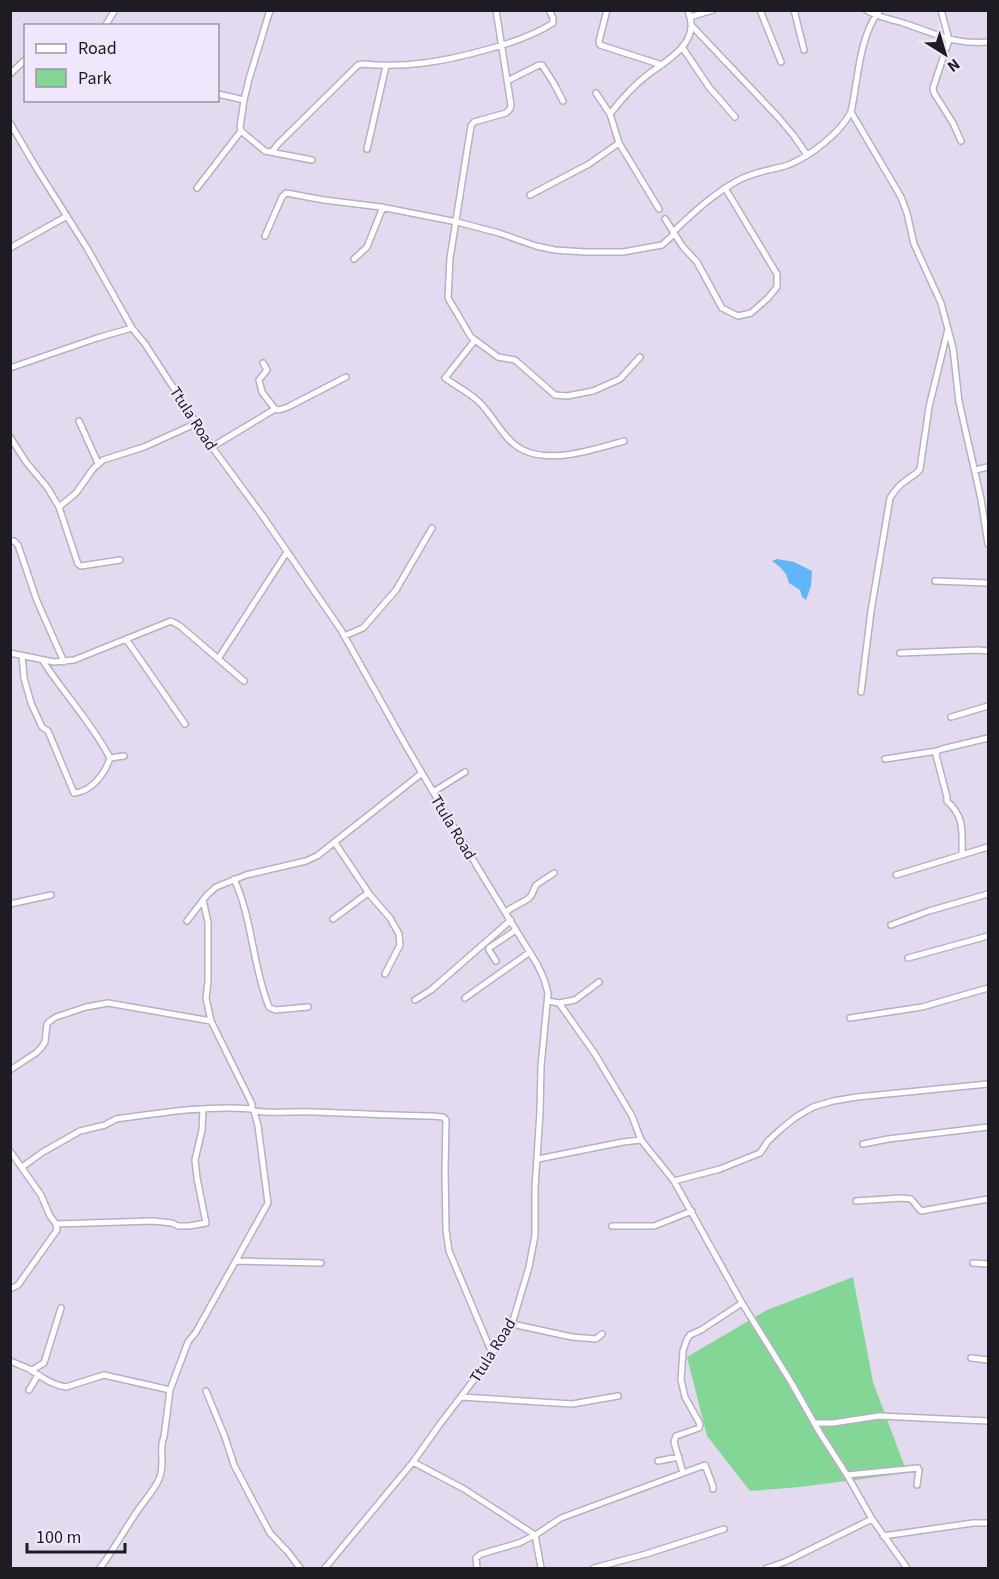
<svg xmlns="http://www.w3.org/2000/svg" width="999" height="1579" font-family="'Source Sans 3',sans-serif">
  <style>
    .green { fill: #84d697 }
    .water { fill: #60b5f8 }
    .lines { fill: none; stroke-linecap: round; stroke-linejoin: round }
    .minor-casing { stroke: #b8afc3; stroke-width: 8 }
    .minor { stroke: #fff; stroke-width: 5 }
    .labels { text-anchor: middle; stroke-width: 4.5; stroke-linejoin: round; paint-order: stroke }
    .street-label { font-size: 16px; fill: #1f1b23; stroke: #f1e7fc }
  </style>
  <rect width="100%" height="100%" fill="#e3daef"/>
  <!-- green -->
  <path class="green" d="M853,1277L873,1382L907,1473L800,1487L750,1491L707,1436L687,1357L767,1310Z"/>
  <!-- water -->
  <path class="water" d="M777,559L794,562L812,571L811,586L806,600L802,597L800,590L789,583L786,574L780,567L772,561Z"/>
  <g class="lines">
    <defs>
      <path id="minor" d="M496,10L511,105L510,109L506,113L474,122L471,126L450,258L448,298L471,337L498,357L515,360L555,395L567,396L593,391L620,379L640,357
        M607,10L599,41L600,45L662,65
        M760,10L781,62
        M794,10L804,50
        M866,10C878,18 893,19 906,24C937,34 954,45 988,42
        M880,10C859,35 858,81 851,112L901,197L907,213L914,244L941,303L953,348L959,402L981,499L988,544
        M941,10L949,40L933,88L934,93L953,123L961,141
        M690,17L713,10
        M105,26L115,10
        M692,26L778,117L794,136L807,155
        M682,47L709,87L735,117
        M10,74L26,59
        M507,81L539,65H542L553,82L563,101
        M596,93L610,114
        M218,94L244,100
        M10,123L37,169L87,248L132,328L145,344L212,447L262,515L341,630L406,746L484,878L537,964L544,979L548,993L541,1066L540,1112L535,1188V1235L529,1267L512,1324L476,1377L440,1424L413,1462L325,1568
        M241,131L265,151L312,160
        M367,149L386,66
        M272,152L278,144L358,65L362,64C406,68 442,62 485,50C508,44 533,36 553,23V18L549,10
        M197,188L241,131L240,127L244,100L249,79L270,10
        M530,195L589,164L619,143
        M659,209L619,143L610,114C620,101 632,87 646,76C661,64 693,48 691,24C691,20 689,15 688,10
        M665,219L683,247L697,262L722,308L738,316L751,313L768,298L777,287V274L725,188
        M673,232C693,213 714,193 739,180C753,172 772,170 788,165C811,156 840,133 851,112
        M265,236L282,197L286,193L324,200L381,207L457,222L499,233L536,246L555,250L585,252H623L662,245L672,236
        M10,248L67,216
        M354,259L367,247L383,207
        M475,340L445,378C456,386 470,393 479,402C494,416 504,441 523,450C552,464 596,449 624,441
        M263,363L267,370L259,380L262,392L275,409
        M10,368L97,338L132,328
        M79,421L98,463
        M10,437L26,462L47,487L59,507L78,564L81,566L120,560
        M212,447L275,409L279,410L288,407L346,377
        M975,470L988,467
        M59,507L76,493L93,469L103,460L144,447L197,423
        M10,541H14L18,545L37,601L64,662
        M935,581L988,583
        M344,636L363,628L396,590L432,528
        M126,639L185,724
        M10,653L54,662L74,660L171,621L180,626L244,681
        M900,653L978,650L988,651
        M22,656L24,678L31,703L42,727L48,731L74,793C91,792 105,774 110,758
        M218,659L287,552
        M43,661C64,694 92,723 110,758L124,756
        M861,692L871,611L890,498C894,492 898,486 904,482C910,477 916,475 920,469L929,407L948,329
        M951,717L988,706
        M885,759L937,751
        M433,792L465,772
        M335,843L370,895L390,918L399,934L400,945L385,974
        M962,855C962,832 965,817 947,801V797L936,755L937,751L942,749L988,738
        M896,875L988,847
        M234,879C253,920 252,965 269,1007L275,1010L308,1007
        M10,904L51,895
        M506,912L510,909L528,899L531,896L536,885L554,873
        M333,919L368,893
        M187,921L207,895L216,887L246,875L306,861L317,856L422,773
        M891,925L929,911L988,894
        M908,958L988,936
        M496,961L489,950V948L516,930
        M465,998L530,952
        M415,1000L431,990L511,920
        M548,1001L559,1003L595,1054L632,1116L641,1140L674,1181L742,1303L791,1382L820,1433L847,1475L872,1519L907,1568
        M559,1003L575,1000L599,982
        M850,1018L922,1007L988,988
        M10,1070L36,1053L41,1048L45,1042L47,1024L50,1021L56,1017L86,1007L108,1003L211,1021
        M254,1111C274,1114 294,1111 314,1112C353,1113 392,1116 431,1116L443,1117L446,1120L445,1170L446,1230L449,1251L492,1353
        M863,1144L888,1139L988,1127
        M10,1151L41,1195L50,1216L56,1224L153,1221L172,1223L178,1226H189L206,1223L197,1178L195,1160L202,1130L203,1110
        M538,1159L623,1142L641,1140
        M22,1167L43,1152L80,1131L105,1125L116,1119C160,1113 207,1105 252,1109
        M674,1181L720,1169L760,1153L768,1141L781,1129L796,1117L813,1107L833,1101L857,1097L988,1084
        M856,1201L901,1198L911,1199L921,1211L988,1199
        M612,1226H654L692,1211
        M236,1261L321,1263
        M973,1263L988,1264
        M10,1289L18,1285L57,1230L56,1224
        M512,1324L572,1337L596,1339L602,1334
        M971,1358L988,1360
        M10,1361C17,1364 23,1366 29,1369C41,1376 51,1385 66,1387L104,1375L170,1390L164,1437C158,1448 166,1464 159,1479C154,1491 143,1502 136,1513C123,1532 113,1551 100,1568
        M32,1370L44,1363L61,1308
        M29,1390L38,1375
        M170,1390L188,1342L196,1332L268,1203L258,1126L254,1111L252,1109V1104L211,1021L206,998L208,981V922L203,900
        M206,1391L225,1437L234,1465L255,1505L270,1533L288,1552L300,1568
        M461,1397L572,1404L618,1396
        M814,1423H833L879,1416L988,1421
        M658,1461L679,1457
        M413,1462L464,1489L535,1535L541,1568
        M683,1473L674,1442L676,1436L699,1428L700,1424L685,1397L681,1380L683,1351L687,1339L690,1335L701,1330L742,1303
        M847,1475L918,1468L919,1470L917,1485
        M883,1536L973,1523H988
        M477,1568L476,1558L481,1554L519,1543L537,1534L561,1518L705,1465L713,1486V1489
        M594,1568L646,1554L724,1529
        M767,1568L785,1562L872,1519"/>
    </defs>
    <!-- minor casing -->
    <use href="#minor" class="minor-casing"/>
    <!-- minor -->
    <use href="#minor" class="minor"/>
  </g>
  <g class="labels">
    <!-- street labels -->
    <g class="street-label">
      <text transform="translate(194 418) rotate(57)" y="6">Ttula Road</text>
      <text transform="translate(454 827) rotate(59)" y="6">Ttula Road</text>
      <text transform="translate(492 1350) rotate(-58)" y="6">Ttula Road</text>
    </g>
  </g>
  <!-- border -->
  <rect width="999" height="1579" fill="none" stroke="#1f1b23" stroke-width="24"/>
  <!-- legend -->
  <rect x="24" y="24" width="195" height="78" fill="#f1e7fc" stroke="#9d95a5" stroke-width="1.5"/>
  <rect x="36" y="44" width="30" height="9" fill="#ffffff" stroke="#9d95a5" stroke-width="1.5"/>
  <text x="78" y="54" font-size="18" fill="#1f1b23">Road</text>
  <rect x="36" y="69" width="30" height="18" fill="#84d697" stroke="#9d95a5" stroke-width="1.5"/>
  <text x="78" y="84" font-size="18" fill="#1f1b23">Park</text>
  <!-- north arrow -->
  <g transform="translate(945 54) rotate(143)" stroke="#f1e7fc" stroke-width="4.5" paint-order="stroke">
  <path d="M0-4.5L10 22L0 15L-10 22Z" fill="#1f1b23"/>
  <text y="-9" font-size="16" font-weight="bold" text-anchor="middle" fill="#1f1b23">N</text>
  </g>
  <!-- scale -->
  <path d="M27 1543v9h98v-9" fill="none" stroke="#1f1b23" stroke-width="3"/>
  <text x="36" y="1543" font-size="18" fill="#1f1b23" stroke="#f1e7fc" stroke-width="4.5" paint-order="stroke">100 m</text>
</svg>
